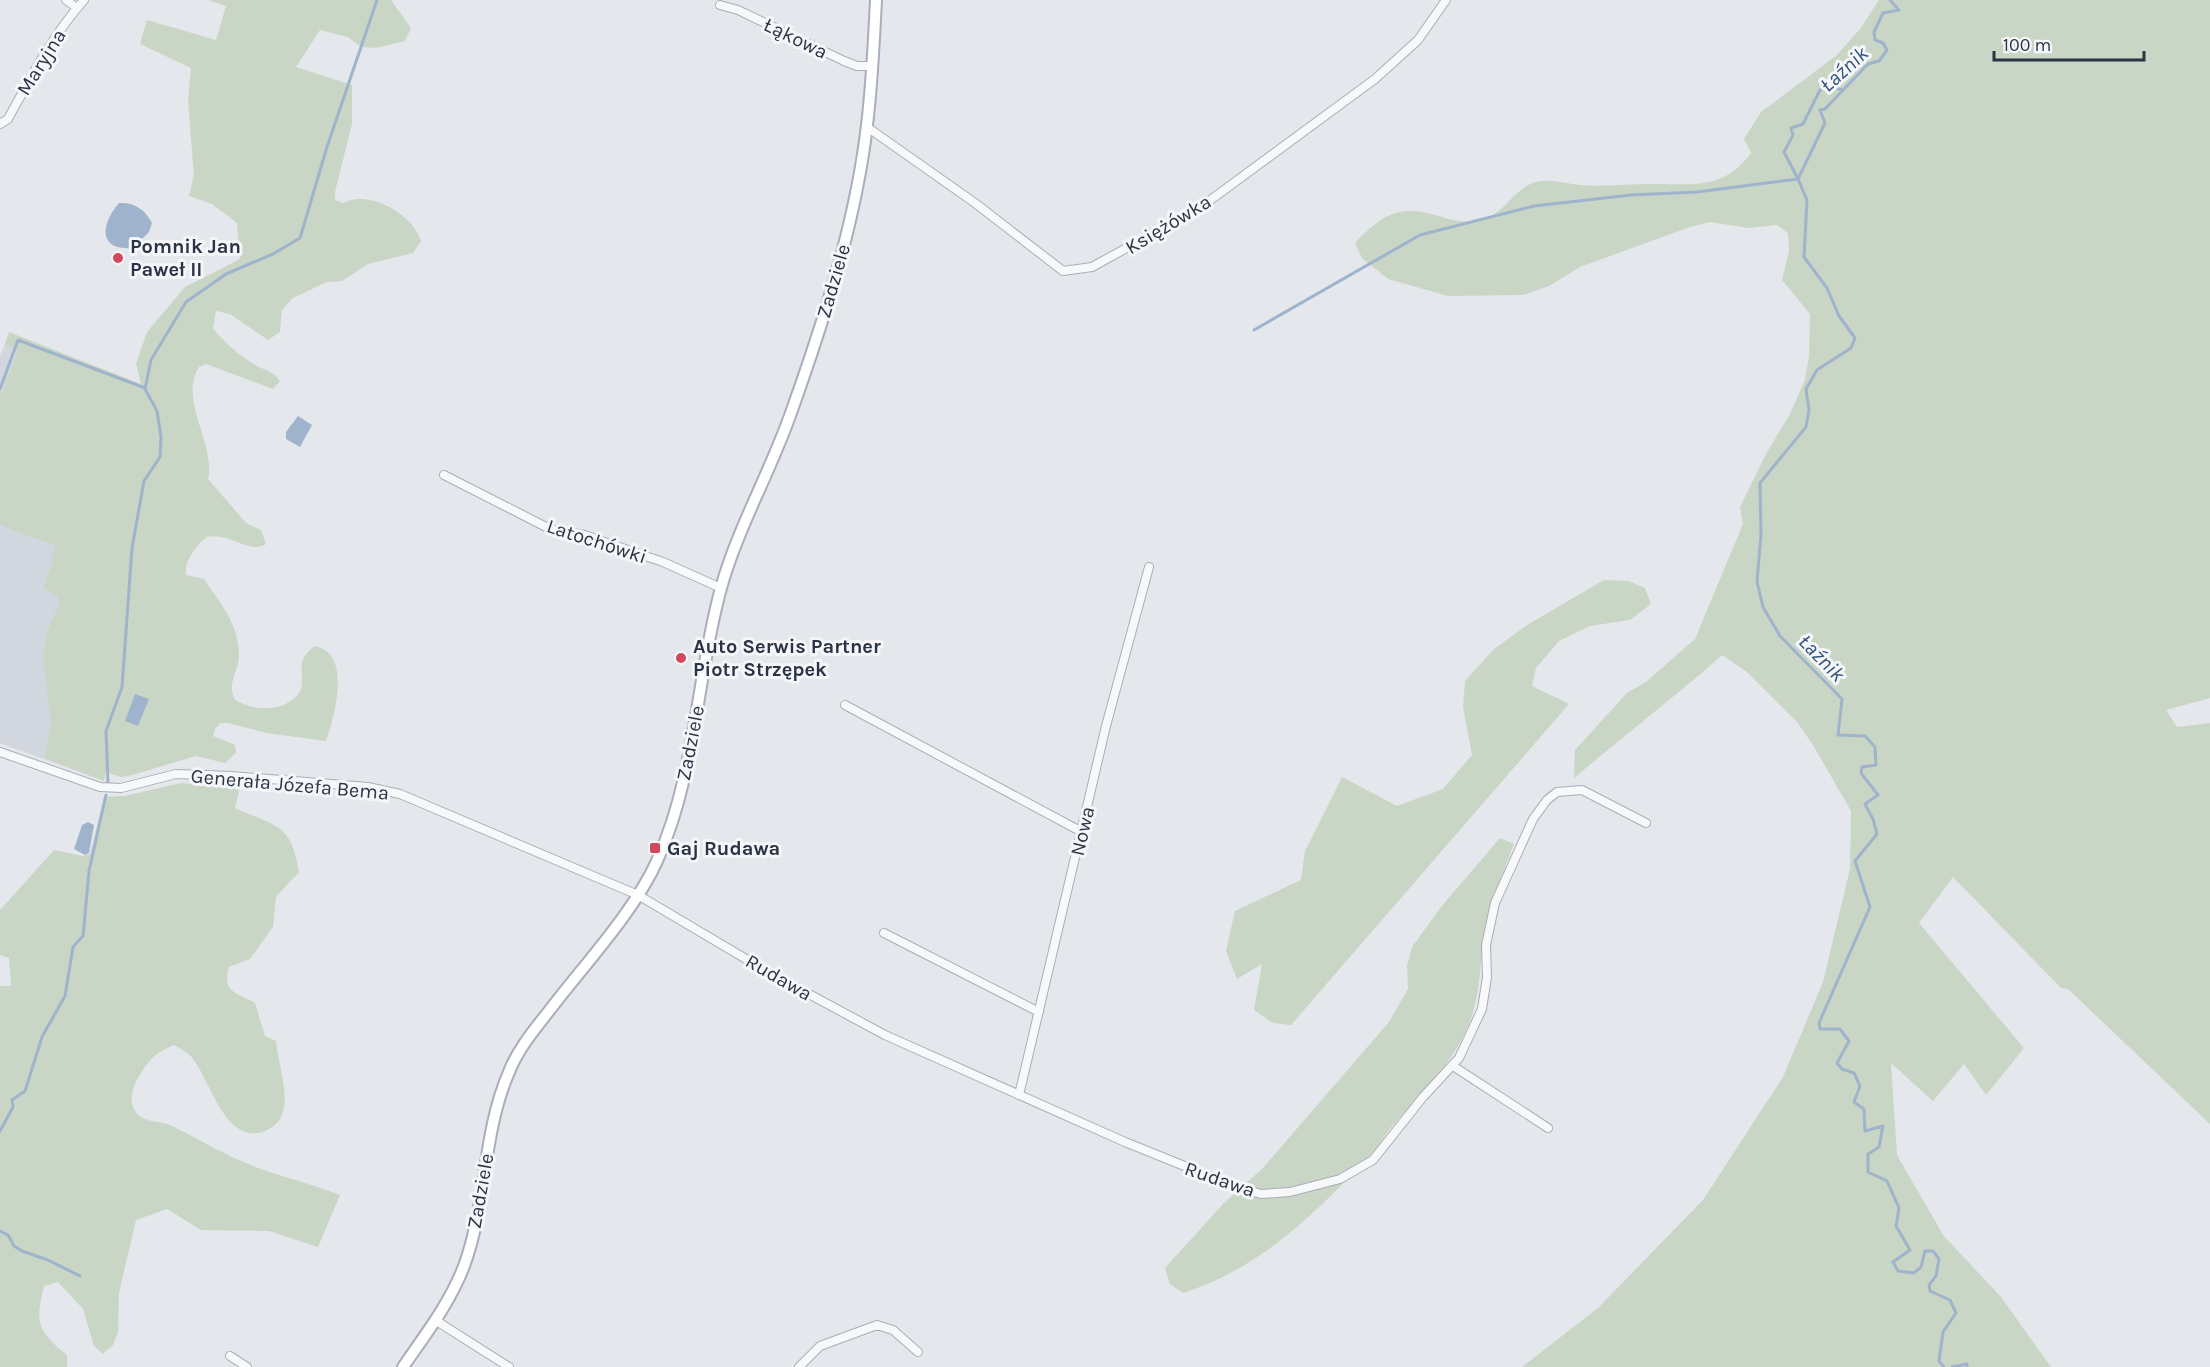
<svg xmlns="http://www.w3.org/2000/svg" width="2210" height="1367" font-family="Karla,sans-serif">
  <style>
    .built { fill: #d2d6de }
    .green { fill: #c9d6c5 }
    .water { fill: #9fb4cc }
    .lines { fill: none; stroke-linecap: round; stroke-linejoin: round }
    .stream { stroke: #9fb4cc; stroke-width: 3 }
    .street-casing { stroke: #a9aeb7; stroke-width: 10 }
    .secondary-casing { stroke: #a9aeb7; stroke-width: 14 }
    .street { stroke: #f7f8fa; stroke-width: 8 }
    .secondary { stroke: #fff; stroke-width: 10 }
    .poi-dot { fill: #d1495b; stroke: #f4f6f9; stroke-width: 2 }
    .labels { text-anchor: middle; stroke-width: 6; stroke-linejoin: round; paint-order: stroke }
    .street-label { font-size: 20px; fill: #2b3445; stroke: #f4f6f9 }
    .poi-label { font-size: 20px; font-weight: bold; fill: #2b3445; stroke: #f4f6f9; text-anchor: start }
    .water-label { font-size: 21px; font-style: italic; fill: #34527a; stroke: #f4f6f9 }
  </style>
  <rect width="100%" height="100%" fill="#e4e7ec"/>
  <!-- built -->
  <path class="built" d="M5,344L18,351L104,781L0,743V356Z"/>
  <!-- green -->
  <path class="green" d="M208,0H391L411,28L405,41L376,48L361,47L348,37L320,30L296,67L352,85V124L335,192V200L343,203C369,189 413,214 421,241L413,253L368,264L342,281L327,282L293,298L282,310L280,332L268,340L230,314L216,311L213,328C224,343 241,357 257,366C267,371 273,371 280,381L273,389L206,364L199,367C178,399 216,444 208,479L246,523L261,530L266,544C248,555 231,532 207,537C196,545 184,561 186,575L204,579C220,603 239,624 239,655C239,672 226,683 235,700C256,712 287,713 301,690C305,670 294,661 315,646C353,654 334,717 326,741L266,733L228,723H220L215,729L213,736L235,745L236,753L225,763L196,756L129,776L121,777L106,772L104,781L45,758L51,723L43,655L47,632L60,602L56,595L43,588L54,559L51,557L56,546L0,525V397L18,351L5,344L9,332L141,384L136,364L147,332L185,287L240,259L237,223L212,204L189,196L194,175L188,102L191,68L140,44L147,20L216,40L226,6Z
    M1879,0H2210V698L2166,710L2177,727L2210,723V1124L2068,989L2061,988L1953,877L1919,923L2024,1048L1986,1095L1964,1064L1933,1101L1891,1063L1897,1155L1943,1235L2001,1297L2051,1367H1522L1598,1308L1703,1200L1783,1077L1823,982L1850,869L1851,811L1813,745L1797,722L1747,672L1722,655C1674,698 1623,736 1574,778L1575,750L1627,693L1646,682L1695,639L1743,524L1740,507L1767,452L1790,414L1805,380L1809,356L1810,314L1782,280L1789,251L1788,233L1777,225L1749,228L1710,222L1690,227L1580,267L1549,286L1523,295L1448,296L1388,279L1362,258L1355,243C1380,217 1397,204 1435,215C1446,218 1459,223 1470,221C1476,220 1483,220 1488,218C1509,208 1519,181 1544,181C1556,180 1568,184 1580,185C1603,187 1626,184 1649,184C1692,183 1722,192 1751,153L1744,139L1761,112L1837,55L1860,29Z
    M1604,580L1628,581L1645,588L1651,604L1630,620L1590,626L1559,641L1536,668L1532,686L1569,704L1291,1025L1273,1023L1254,1010L1262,964L1237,979L1226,951L1235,911L1301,880L1305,851L1342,777L1397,806L1443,789L1472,755L1463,707L1465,681L1494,649L1527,625Z
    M181,783L240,788L235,808C277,827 291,823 299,872L276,897L273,927L250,959L229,967C222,992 235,992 255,1003L265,1036L276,1041C278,1067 299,1116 267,1130C227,1149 211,1082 193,1059C189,1053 180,1049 174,1045C153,1054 150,1059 138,1078C133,1086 129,1100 134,1109C141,1123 157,1120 170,1125C197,1138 224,1155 253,1166C282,1177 311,1183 340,1195L318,1247L269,1231L201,1230L167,1209L136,1220L119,1293L118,1332L113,1345L103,1354L94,1346L83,1309L58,1282L44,1286C35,1322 37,1331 67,1355V1367H0V986H11L9,958L0,955V910L54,850L83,856L90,854L104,797L125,796Z
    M1500,838L1514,844C1504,870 1492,897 1486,925C1479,958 1482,992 1469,1024C1453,1063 1421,1094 1393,1125C1386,1133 1381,1143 1374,1151C1319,1210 1262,1268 1183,1293L1170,1284L1165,1268L1224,1203L1262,1169L1389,1022L1408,989L1407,966L1412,947L1441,907Z"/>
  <!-- water -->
  <path class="water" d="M119,203C134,202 145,209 152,223L149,232L133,248C97,251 101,224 119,203Z
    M298,416L312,425L300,447L286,439V432Z
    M135,694L149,699L138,726L125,721Z
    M88,822L94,825L89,853L85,855L74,849L82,825Z"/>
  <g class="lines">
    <!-- stream -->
    <path class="stream" d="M1890,0L1899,10L1883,13L1874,32L1875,40L1883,43L1887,50L1879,61L1868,64L1825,109L1820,110L1825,123L1798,179L1807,200L1804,257L1827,288L1839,316L1855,338L1851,348L1817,370L1806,389L1809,410L1806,427L1760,483L1761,534L1757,582L1763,607L1780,636L1842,699L1838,735L1865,736L1875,747L1876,765L1862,767L1861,773L1878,795L1865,804L1873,819L1877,834L1855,861L1870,907L1819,1023L1820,1029H1840L1849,1041L1837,1063L1842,1069L1854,1073L1860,1086L1854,1102L1864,1109L1865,1131L1883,1126L1879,1147L1868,1154V1172L1887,1181L1899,1208L1896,1226L1910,1250L1893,1262L1898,1271L1914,1273L1921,1267L1925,1251H1933L1939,1259L1936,1276L1929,1285L1930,1291L1950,1300L1956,1313L1943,1332L1939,1361L1944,1367
      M1254,330L1420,235L1534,206L1631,195L1697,192L1798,179L1784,152L1793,135L1791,128L1803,124L1820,90L1831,86L1842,90
      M0,389L18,340L145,388
      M108,783L106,731L122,687L132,548L144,481L160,457L161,437L157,411L145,389L151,360L186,302L226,274L273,254L300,238L327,147L377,0
      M0,1131L13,1107L12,1100L25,1091L42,1037L65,996L73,947L83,936L89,871L106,795
      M0,1231L8,1235L14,1246L22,1251L48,1260L80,1276
      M1952,1367L1967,1364V1367"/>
    <defs>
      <path id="street" d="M66,0L77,8
        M720,5L738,10L844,61L857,66H873
        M0,124L8,119C31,77 52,36 84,0
        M867,127L975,203L1063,271L1092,267L1201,207L1375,79L1418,40L1446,0
        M444,475L550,529L584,535L663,562L721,588
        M845,705L1082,832
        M0,752L100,787L121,788L176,774L231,776L368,787L400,794L638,895L768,972L885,1035L1125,1142L1234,1186L1261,1194L1290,1192L1340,1179L1373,1160L1423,1097L1459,1058L1482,1009L1487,977L1486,945L1495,903L1533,819L1547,800L1557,792L1582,790L1646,823
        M884,933L1039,1012
        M1453,1066L1548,1128
        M1019,1095L1106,726L1149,567
        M435,1320L509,1367
        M230,1356L247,1367
        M799,1367L820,1346L877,1325L893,1330L918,1352"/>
      <path id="secondary" d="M403,1367C425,1335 450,1303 464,1266C487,1204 482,1134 509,1072C518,1049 534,1030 549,1011C584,965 634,912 657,861C696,775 696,679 721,588C738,527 771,471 792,410C824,320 856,221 867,125C872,84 874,42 876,0"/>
    </defs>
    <!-- street casing -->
    <use href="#street" class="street-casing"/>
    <!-- secondary casing -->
    <use href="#secondary" class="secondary-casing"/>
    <!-- street -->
    <use href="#street" class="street"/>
    <!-- secondary -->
    <use href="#secondary" class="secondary"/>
  </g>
  <!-- markers -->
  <g class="poi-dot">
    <circle cx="118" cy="258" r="6"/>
    <circle cx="681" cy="658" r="6"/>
    <rect x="649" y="842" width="12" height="12" rx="3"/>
  </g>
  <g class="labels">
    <!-- street labels -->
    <g class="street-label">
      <text transform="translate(796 38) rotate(26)" y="7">Łąkowa</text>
      <text transform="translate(41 62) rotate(-58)" y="7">Maryjna</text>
      <text transform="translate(1168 224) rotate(-31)" y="7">Księżówka</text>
      <text transform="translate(833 281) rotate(-74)" y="7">Zadziele</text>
      <text transform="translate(597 541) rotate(18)" y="7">Latochówki</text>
      <text transform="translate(690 743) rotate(-79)" y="7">Zadziele</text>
      <text transform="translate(290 784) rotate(5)" y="7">Generała Józefa Bema</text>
      <text transform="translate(1082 831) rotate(-77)" y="7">Nowa</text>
      <text transform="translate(779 977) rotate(30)" y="7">Rudawa</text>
      <text transform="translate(1220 1179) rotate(19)" y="7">Rudawa</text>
      <text transform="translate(480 1191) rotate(-80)" y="7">Zadziele</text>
    </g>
    <!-- poi labels -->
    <g class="poi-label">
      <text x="130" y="253">Pomnik Jan<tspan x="130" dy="23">Paweł II</tspan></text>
      <text x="693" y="653">Auto Serwis Partner<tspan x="693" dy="23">Piotr Strzępek</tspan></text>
      <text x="667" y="855">Gaj Rudawa</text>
    </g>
    <!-- water labels -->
    <g class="water-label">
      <text transform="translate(1844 69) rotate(-42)" y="7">Łaźnik</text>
      <text transform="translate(1822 658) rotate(46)" y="7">Łaźnik</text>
    </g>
  </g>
  <!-- scale -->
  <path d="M1994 51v9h150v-9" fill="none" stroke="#2b3445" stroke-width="3"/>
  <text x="2003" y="51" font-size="18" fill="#2b3445" stroke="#f4f6f9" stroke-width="4.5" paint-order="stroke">100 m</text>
</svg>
